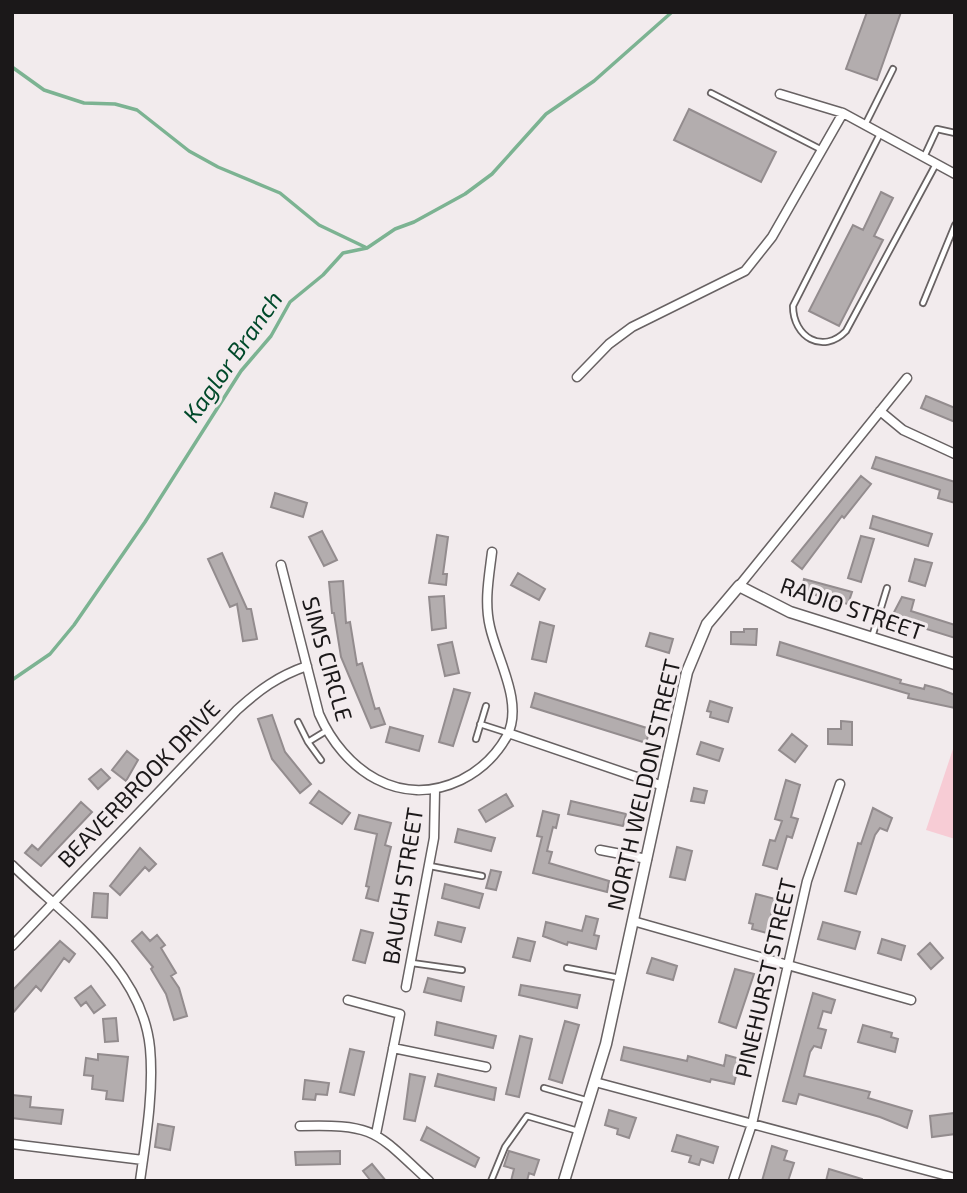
<svg xmlns="http://www.w3.org/2000/svg" width="967" height="1193" font-family="'Exo 2',sans-serif">
  <style>
    .green { fill: #f7ccd5 }
    .lines { fill: none; stroke-linecap: round; stroke-linejoin: round }
    .stream { stroke: #7cb392; stroke-width: 3.5 }
    .building { fill: #b3adae; stroke: #938c8e; stroke-width: 2 }
    .service-casing { stroke: #686263; stroke-width: 8 }
    .minor-casing { stroke: #686263; stroke-width: 11 }
    .tertiary-casing { stroke: #686263; stroke-width: 13 }
    .service { stroke: #fff; stroke-width: 4.5 }
    .minor { stroke: #fff; stroke-width: 8 }
    .tertiary { stroke: #fff; stroke-width: 10 }
    .labels { text-anchor: middle; stroke-width: 6; stroke-linejoin: round; paint-order: stroke }
    .street-label { font-size: 23px; fill: #1b1819; stroke: #f2ebed }
    .water-label { font-size: 24px; font-style: italic; fill: #00492a; stroke: #f2ebed }
  </style>
  <rect width="100%" height="100%" fill="#f2ebed"/>
  <!-- green -->
  <path class="green" d="M955,743V839L926,830Z"/>
  <g class="lines">
    <!-- stream -->
    <path class="stream" d="M12,67L44,90L84,103L115,104L137,110L189,151L218,167L280,193L319,225L365,247
      M12,680L50,654L74,625L145,522L241,371L271,336L290,302L323,275L343,253L367,248L395,229L414,222L465,194L492,174L546,114L594,81L672,12"/>
  </g>
  <!-- building -->
  <path class="building" d="M867,12H901L877,80L846,69Z
    M689,109L776,152L761,182L674,140Z
    M881,192L893,198L874,236L883,240L839,326L809,311L853,225L863,230Z
    M926,396L955,408V422L921,408Z
    M876,457L955,482V503L938,498L940,490L872,468Z
    M861,476L871,484L844,518L842,516L802,569L792,561Z
    M275,493L307,503L303,517L271,507Z
    M873,516L932,534L928,546L870,528Z
    M322,531L337,560L324,566L309,537Z
    M437,535L448,537L443,574H447L446,585L429,583Z
    M861,536L874,539L861,582L848,578Z
    M222,553L247,609H251L257,639L243,641L237,604L230,607L208,559Z
    M915,559L932,563L925,586L909,581Z
    M518,573L545,589L539,600L511,585Z
    M804,579L852,592L848,604L801,591Z
    M343,581L346,623L350,622L357,665L362,663L375,709L379,708L385,724L371,728L341,657L334,613H332L329,582Z
    M444,596L446,628L432,630L429,597Z
    M902,597L914,600L911,611L955,625V638L891,618Z
    M540,622L554,626L546,662L532,659Z
    M744,629H757L756,645L731,644V632H744Z
    M650,633L673,639L669,653L646,646Z
    M452,642L459,673L445,676L438,645Z
    M780,642L901,680L900,683L924,689L925,685L940,689L955,695V708L908,698L909,694L777,655Z
    M454,689L470,693L453,746L439,742Z
    M535,693L650,729L646,743L531,707Z
    M710,701L732,708L728,722L710,717L711,712L707,711Z
    M272,715L285,752L311,784L300,793L272,759L258,719Z
    M841,721L852,722V745L828,744V729H841Z
    M390,727L423,736L419,751L386,742Z
    M792,734L807,746L795,762L779,750Z
    M701,742L723,749L719,761L697,754Z
    M127,751L138,760L126,781L112,770Z
    M101,769L110,778L98,789L89,779Z
    M786,780L800,785L791,817L798,819L792,838L787,836L777,869L763,865L770,840L775,841L782,821L775,819Z
    M694,788L707,791L704,803L691,801Z
    M319,791L350,813L342,824L310,803Z
    M506,794L513,806L486,822L479,810Z
    M571,801L626,814L623,826L568,814Z
    M81,802L92,812L41,866L25,853L32,845L38,850Z
    M873,808L892,818L887,831L880,828L875,835L856,894L845,891L858,843L861,844Z
    M543,811L559,815L556,828L553,827L547,851L552,852L549,863L609,881L607,892L533,873L542,837L537,836Z
    M359,815L391,823L385,845L391,847L378,901L366,898L369,887L366,886L377,834L355,829Z
    M458,829L495,838L491,851L455,842Z
    M677,847L692,851L685,880L670,877Z
    M140,848L156,864L149,871L145,867L120,895L110,886Z
    M491,870L501,872L496,890L486,888Z
    M445,884L483,894L479,908L442,898Z
    M94,893L108,894L107,918L92,917Z
    M756,894L775,899L767,933L752,929L753,924L749,923Z
    M586,916L598,919L594,935L599,936L596,949L568,942L567,945L543,936L546,922L582,931Z
    M438,922L465,928L461,942L435,935Z
    M823,922L860,932L855,949L818,939Z
    M361,930L373,933L365,963L353,960Z
    M142,932L150,941L157,935L165,945L161,948L176,973L171,976L179,988L187,1016L174,1020L166,994L151,969L153,967L132,941Z
    M518,938L535,942L530,961L513,957Z
    M882,939L905,946L901,960L878,953Z
    M60,941L75,954L69,962L64,958L41,991L36,986L12,1014V991Z
    M930,943L943,958L931,969L918,954Z
    M652,958L677,966L673,980L647,973Z
    M735,969L754,974L736,1028L719,1022Z
    M428,978L464,987L461,1001L424,992Z
    M521,985L580,995L577,1008L519,995Z
    M91,986L105,1005L94,1013L86,1002L81,1006L75,998Z
    M813,993L835,1000L831,1013L823,1011L818,1028L826,1030L821,1048L814,1046L810,1052L804,1076L870,1092L868,1098L912,1111L907,1128L880,1117L799,1094L796,1104L783,1101Z
    M116,1018L118,1041L105,1042L103,1019Z
    M565,1021L579,1025L562,1083L549,1079Z
    M437,1022L496,1036L493,1048L435,1035Z
    M863,1025L892,1033L891,1037L898,1039L895,1052L858,1042Z
    M520,1036L532,1039L519,1097L506,1094Z
    M624,1047L687,1061L688,1056L724,1066L726,1055L740,1059L734,1084L711,1079L710,1082L621,1060Z
    M350,1049L364,1052L354,1095L340,1092Z
    M98,1054L128,1057L123,1101L106,1099L107,1091L92,1089L93,1076L84,1075L86,1058L98,1060Z
    M410,1074L425,1077L415,1121L404,1119Z
    M438,1074L496,1088L494,1100L435,1086Z
    M305,1080L329,1083L327,1095L316,1094L315,1100L303,1099Z
    M12,1095L31,1097L30,1107L63,1110L61,1124L12,1118Z
    M609,1110L636,1118L629,1138L617,1134L618,1129L605,1125Z
    M955,1113V1134L932,1137L930,1116Z
    M158,1124L174,1127L170,1150L155,1147Z
    M427,1127L479,1158L475,1167L421,1140Z
    M677,1135L718,1147L713,1163L701,1159L699,1165L689,1162L691,1156L672,1151Z
    M772,1146L787,1151L784,1160L794,1163L788,1181H762Z
    M340,1151V1164L296,1165L295,1152Z
    M509,1151L539,1160L534,1175L529,1173L527,1181H511L514,1169L504,1166Z
    M372,1164L386,1181H371L363,1171Z
    M829,1169L862,1179V1181H826Z"/>
  <g class="lines">
    <defs>
      <path id="service" d="M711,93L822,150
        M865,125L893,69
        M880,134L793,306C793,337 823,355 846,331L936,164
        M924,157L937,129L955,133
        M923,303L955,225
        M872,637L887,588
        M298,722L308,742L326,731
        M480,724L508,733
        M476,739L486,706
        M308,742L321,760
        M430,866L482,876
        M412,963L462,970
        M567,968L620,978
        M544,1088L589,1101
        M491,1181L505,1147L527,1116L578,1131"/>
      <path id="minor" d="M780,94L843,113L955,174
        M577,377L609,344L632,327L745,271L772,237L843,113
        M880,411L903,430L955,454
        M281,565L319,714C344,771 400,809 461,780C481,770 496,756 507,736C524,703 497,659 490,627C484,602 489,577 492,552
        M739,586L907,378
        M508,733L663,786
        M600,850L647,859
        M12,865C65,917 142,967 150,1048C154,1091 146,1138 140,1181
        M633,921L911,1000
        M12,946L237,710C259,690 278,676 307,666
        M406,987L434,838L435,790
        M348,1000L400,1014L376,1134
        M393,1048L486,1067
        M595,1082L955,1178
        M300,1126C376,1124 375,1131 429,1181
        M12,1144L143,1160
        M733,1181L752,1124L807,881L840,784"/>
      <path id="tertiary" d="M564,1181L606,1044L687,672L707,624L739,586L790,612L955,664"/>
    </defs>
    <!-- service casing -->
    <use href="#service" class="service-casing"/>
    <!-- minor casing -->
    <use href="#minor" class="minor-casing"/>
    <!-- tertiary casing -->
    <use href="#tertiary" class="tertiary-casing"/>
    <!-- service -->
    <use href="#service" class="service"/>
    <!-- minor -->
    <use href="#minor" class="minor"/>
    <!-- tertiary -->
    <use href="#tertiary" class="tertiary"/>
  </g>
  <g class="labels">
    <!-- street labels -->
    <g class="street-label">
      <text transform="translate(852 609) rotate(19)" y="8">RADIO STREET</text>
      <text transform="translate(327 659) rotate(74)" y="8">SIMS CIRCLE</text>
      <text transform="translate(139 784) rotate(-46)" y="8">BEAVERBROOK DRIVE</text>
      <text transform="translate(644 785) rotate(-77)" y="8">NORTH WELDON STREET</text>
      <text transform="translate(403 886) rotate(-81)" y="8">BAUGH STREET</text>
      <text transform="translate(766 978) rotate(-77)" y="8">PINEHURST STREET</text>
    </g>
    <!-- water labels -->
    <g class="water-label">
      <text transform="translate(233 357) rotate(-55)" y="8">Kaglor Branch</text>
    </g>
  </g>
  <!-- border -->
  <rect width="967" height="1193" fill="none" stroke="#1b1819" stroke-width="28"/>
</svg>
